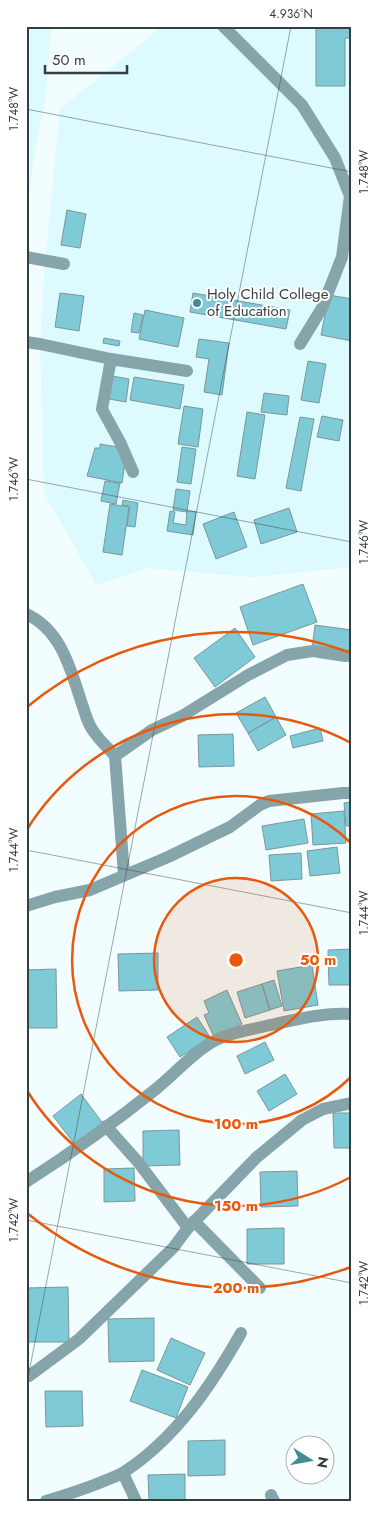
<svg xmlns="http://www.w3.org/2000/svg" width="378" height="1527" font-family="Jost,sans-serif">
  <style>
    .built { fill: #ddfaff }
    .building { fill: #7ecad6; stroke: #7d9699 }
    .lines { fill: none; stroke-linecap: round; stroke-linejoin: round }
    .minor { stroke: #86a5aa; stroke-width: 12 }
    .ticks { fill: none; stroke: #343f40; stroke-width: 1; stroke-opacity: 0.45 }
    .ring { fill: none; stroke: #e8590c; stroke-width: 2.5 }
    .poi-dot { fill: #468c96; stroke: #fff; stroke-width: 2 }
    .labels { text-anchor: middle; stroke-width: 4; stroke-linejoin: round; paint-order: stroke }
    .poi-label { font-size: 15px; fill: #343f40; stroke: #fff; text-anchor: start }
    .centre { fill: #e8590c; stroke: #fff; stroke-width: 2.5 }
    .ring-label { font-size: 15px; text-anchor: middle; font-weight: bold; fill: #e8590c; stroke: #fff; stroke-width: 4; stroke-linejoin: round; paint-order: stroke }
    .neatline { fill: none; stroke: #343f40; stroke-width: 2 }
    .ticks-label { font-size: 12px; text-anchor: middle; fill: #343f40 }
  </style>
  <rect width="100%" height="100%" fill="#f2fdff"/>
  <!-- built -->
  <path class="built" d="M26,26H51L46,93L35,151L26,217Z
    M163,26H352V567L251,577L147,568L96,585L44,493L40,344L45,262L60,109Z"/>
  <!-- building -->
  <path class="building" d="M316,26H352V38H345V86H316Z
    M67,210L86,214L80,248L61,245Z
    M60,293L84,296L79,331L55,327Z
    M193,293L290,310L286,329L190,312Z
    M329,295L352,299V341L321,335Z
    M145,310L184,318L178,347L139,339Z
    M134,313L143,315L139,333L131,332Z
    M104,338L120,341L119,346L103,343Z
    M199,339L229,343L222,395L204,392L209,359L196,357Z
    M308,361L326,364L319,403L301,400Z
    M112,376L129,379L126,402L109,399Z
    M134,377L184,385L180,409L130,400Z
    M264,393L289,396L287,415L261,412Z
    M184,406L203,409L198,447L178,444Z
    M247,412L265,415L255,479L237,476Z
    M322,416L343,420L339,441L317,437Z
    M300,417L314,419L301,491L286,488Z
    M100,444L123,448L126,456L122,483L87,476L95,448H100Z
    M182,447L196,449L191,484L177,482Z
    M105,481L120,483L116,504L101,501Z
    M176,489L190,491L187,512L173,510Z
    M123,500L138,503L135,527L127,526L130,506L122,505Z
    M110,504L129,507L122,555L103,552Z
    M289,508L297,532L261,544L254,520Z
    M170,511L175,512L173,523L186,525L187,511L196,512L193,535L167,531Z
    M234,512L247,547L216,559L203,524Z
    M303,584L317,622L253,645L240,607Z
    M315,625L352,630L350,655L312,649Z
    M235,628L255,657L215,687L194,658Z
    M265,697L276,717L248,733L236,713Z
    M276,717L286,735L258,751L248,733Z
    M320,728L323,741L293,748L290,736Z
    M233,734L234,766L199,767L198,735Z
    M351,802L352,826H346L344,803Z
    M344,811L346,843L313,845L311,814Z
    M304,819L308,843L266,850L262,826Z
    M337,847L340,873L310,876L307,851Z
    M26,853H28V894H26Z
    M301,853L302,879L271,881L269,855Z
    M352,949V985H329L328,950Z
    M158,953V990L119,991L118,954Z
    M312,965L318,1005L284,1011L277,971Z
    M56,969L57,1028H26V970Z
    M274,980L282,1006L270,1010L262,984Z
    M262,984L270,1010L245,1018L237,992Z
    M227,990L242,1024L214,1037L204,1015L209,1013L204,1001Z
    M197,1017L210,1037L180,1057L167,1037Z
    M265,1042L274,1060L245,1074L237,1056Z
    M285,1074L297,1094L269,1111L257,1091Z
    M81,1094L104,1125L76,1146L53,1116Z
    M333,1113H352V1148H334Z
    M179,1130L180,1165L143,1166V1131Z
    M134,1168L135,1201L104,1202V1169Z
    M297,1171L298,1206L261,1207L260,1172Z
    M284,1228V1264H247V1229Z
    M68,1287L69,1342H27L26,1288Z
    M154,1318V1361L109,1362L108,1319Z
    M171,1338L205,1353L190,1385L157,1370Z
    M142,1370L188,1387L176,1418L130,1401Z
    M45,1391H82L83,1426L46,1427Z
    M225,1440V1475L188,1476V1441Z
    M185,1474V1501H149L148,1475Z"/>
  <g class="lines">
    <!-- minor -->
    <path class="minor" d="M223,26L302,105L335,158L350,196L342,257L322,308L300,344
      M26,257L64,264
      M26,342L40,344L111,359L187,371
      M111,359L102,409L120,442L133,472
      M26,614C62,630 71,671 82,704C85,712 87,722 92,729C98,739 107,747 115,756
      M124,874L115,756L152,730L182,716L248,675L287,655L313,651L345,656L352,655
      M26,906L55,897L90,890L168,857L230,827L260,805L269,801L343,793H352
      M106,1126L138,1162L188,1228
      M26,1182C71,1153 115,1122 156,1089C177,1072 194,1051 218,1039C233,1032 250,1030 266,1026C294,1020 323,1012 352,1014
      M194,1221L260,1288
      M29,1376L79,1339L173,1248L188,1228L257,1157L302,1120L323,1109L352,1103
      M123,1473L136,1501
      M271,1495L274,1501
      M46,1501C66,1495 85,1489 104,1481C111,1478 118,1476 124,1472C176,1438 211,1386 241,1333"/>
  </g>
  <!-- ticks -->
  <path class="ticks" d="M26,109L352,172M26,479L352,542M26,850L352,913M26,1220L352,1283M26,1388L291,26"/>
  <!-- distance rings -->
  <circle cx="236" cy="960" r="82" fill="#e8590c" fill-opacity=".12"/>
  <g class="ring">
    <circle cx="236" cy="960" r="82"/>
    <path d="M351 1077A164 164 0 1 1 351 843"/>
    <path d="M351 1177A246 246 0 0 1 26 1089M26 831A246 246 0 0 1 351 743"/>
    <path d="M351 1267A328 328 0 0 1 27 1213M27 707A328 328 0 0 1 351 653"/>
  </g>
  <!-- markers -->
  <circle class="poi-dot" cx="197" cy="303" r="5"/>
  <g class="labels">
    <!-- poi labels -->
    <g class="poi-label">
      <text x="207" y="299">Holy Child College<tspan x="207" dy="17">of Education</tspan></text>
    </g>
  </g>
  <circle cx="236" cy="960" r="8" class="centre"/>
  <g class="ring-label">
    <text x="318" y="965">50 m</text>
    <text x="236" y="1129">100 m</text>
    <text x="236" y="1211">150 m</text>
    <text x="236" y="1293">200 m</text>
  </g>
  <!-- border -->
  <rect width="378" height="1527" fill="none" stroke="#ffffff" stroke-width="55"/>
  <!-- north arrow -->
  <g transform="translate(310 1460) rotate(101)"><circle r="24" fill="#ffffff" stroke="#aeb2b3"/>
  <path d="M0-4L9 19L0 12L-9 19Z" fill="#468c96"/>
  <text y="-8" font-size="14" font-weight="bold" text-anchor="middle" fill="#343f40">N</text>
  </g>
  <!-- scale -->
  <path d="M45 65v8h82v-8" fill="none" stroke="#343f40" stroke-width="2.5"/>
  <text x="52" y="65" font-size="15" fill="#343f40" stroke="#ffffff" stroke-width="4" paint-order="stroke">50 m</text>
  <rect x="28" y="28" width="322" height="1472" class="neatline"/>
  <g class="ticks-label">
    <text x="291" y="18">4.936°N</text>
    <text transform="translate(14 109) rotate(-90)" y="4">1.748°W</text>
    <text transform="translate(364 172) rotate(-90)" y="4">1.748°W</text>
    <text transform="translate(14 479) rotate(-90)" y="4">1.746°W</text>
    <text transform="translate(364 542) rotate(-90)" y="4">1.746°W</text>
    <text transform="translate(14 850) rotate(-90)" y="4">1.744°W</text>
    <text transform="translate(364 913) rotate(-90)" y="4">1.744°W</text>
    <text transform="translate(14 1220) rotate(-90)" y="4">1.742°W</text>
    <text transform="translate(364 1283) rotate(-90)" y="4">1.742°W</text>
  </g>
</svg>
